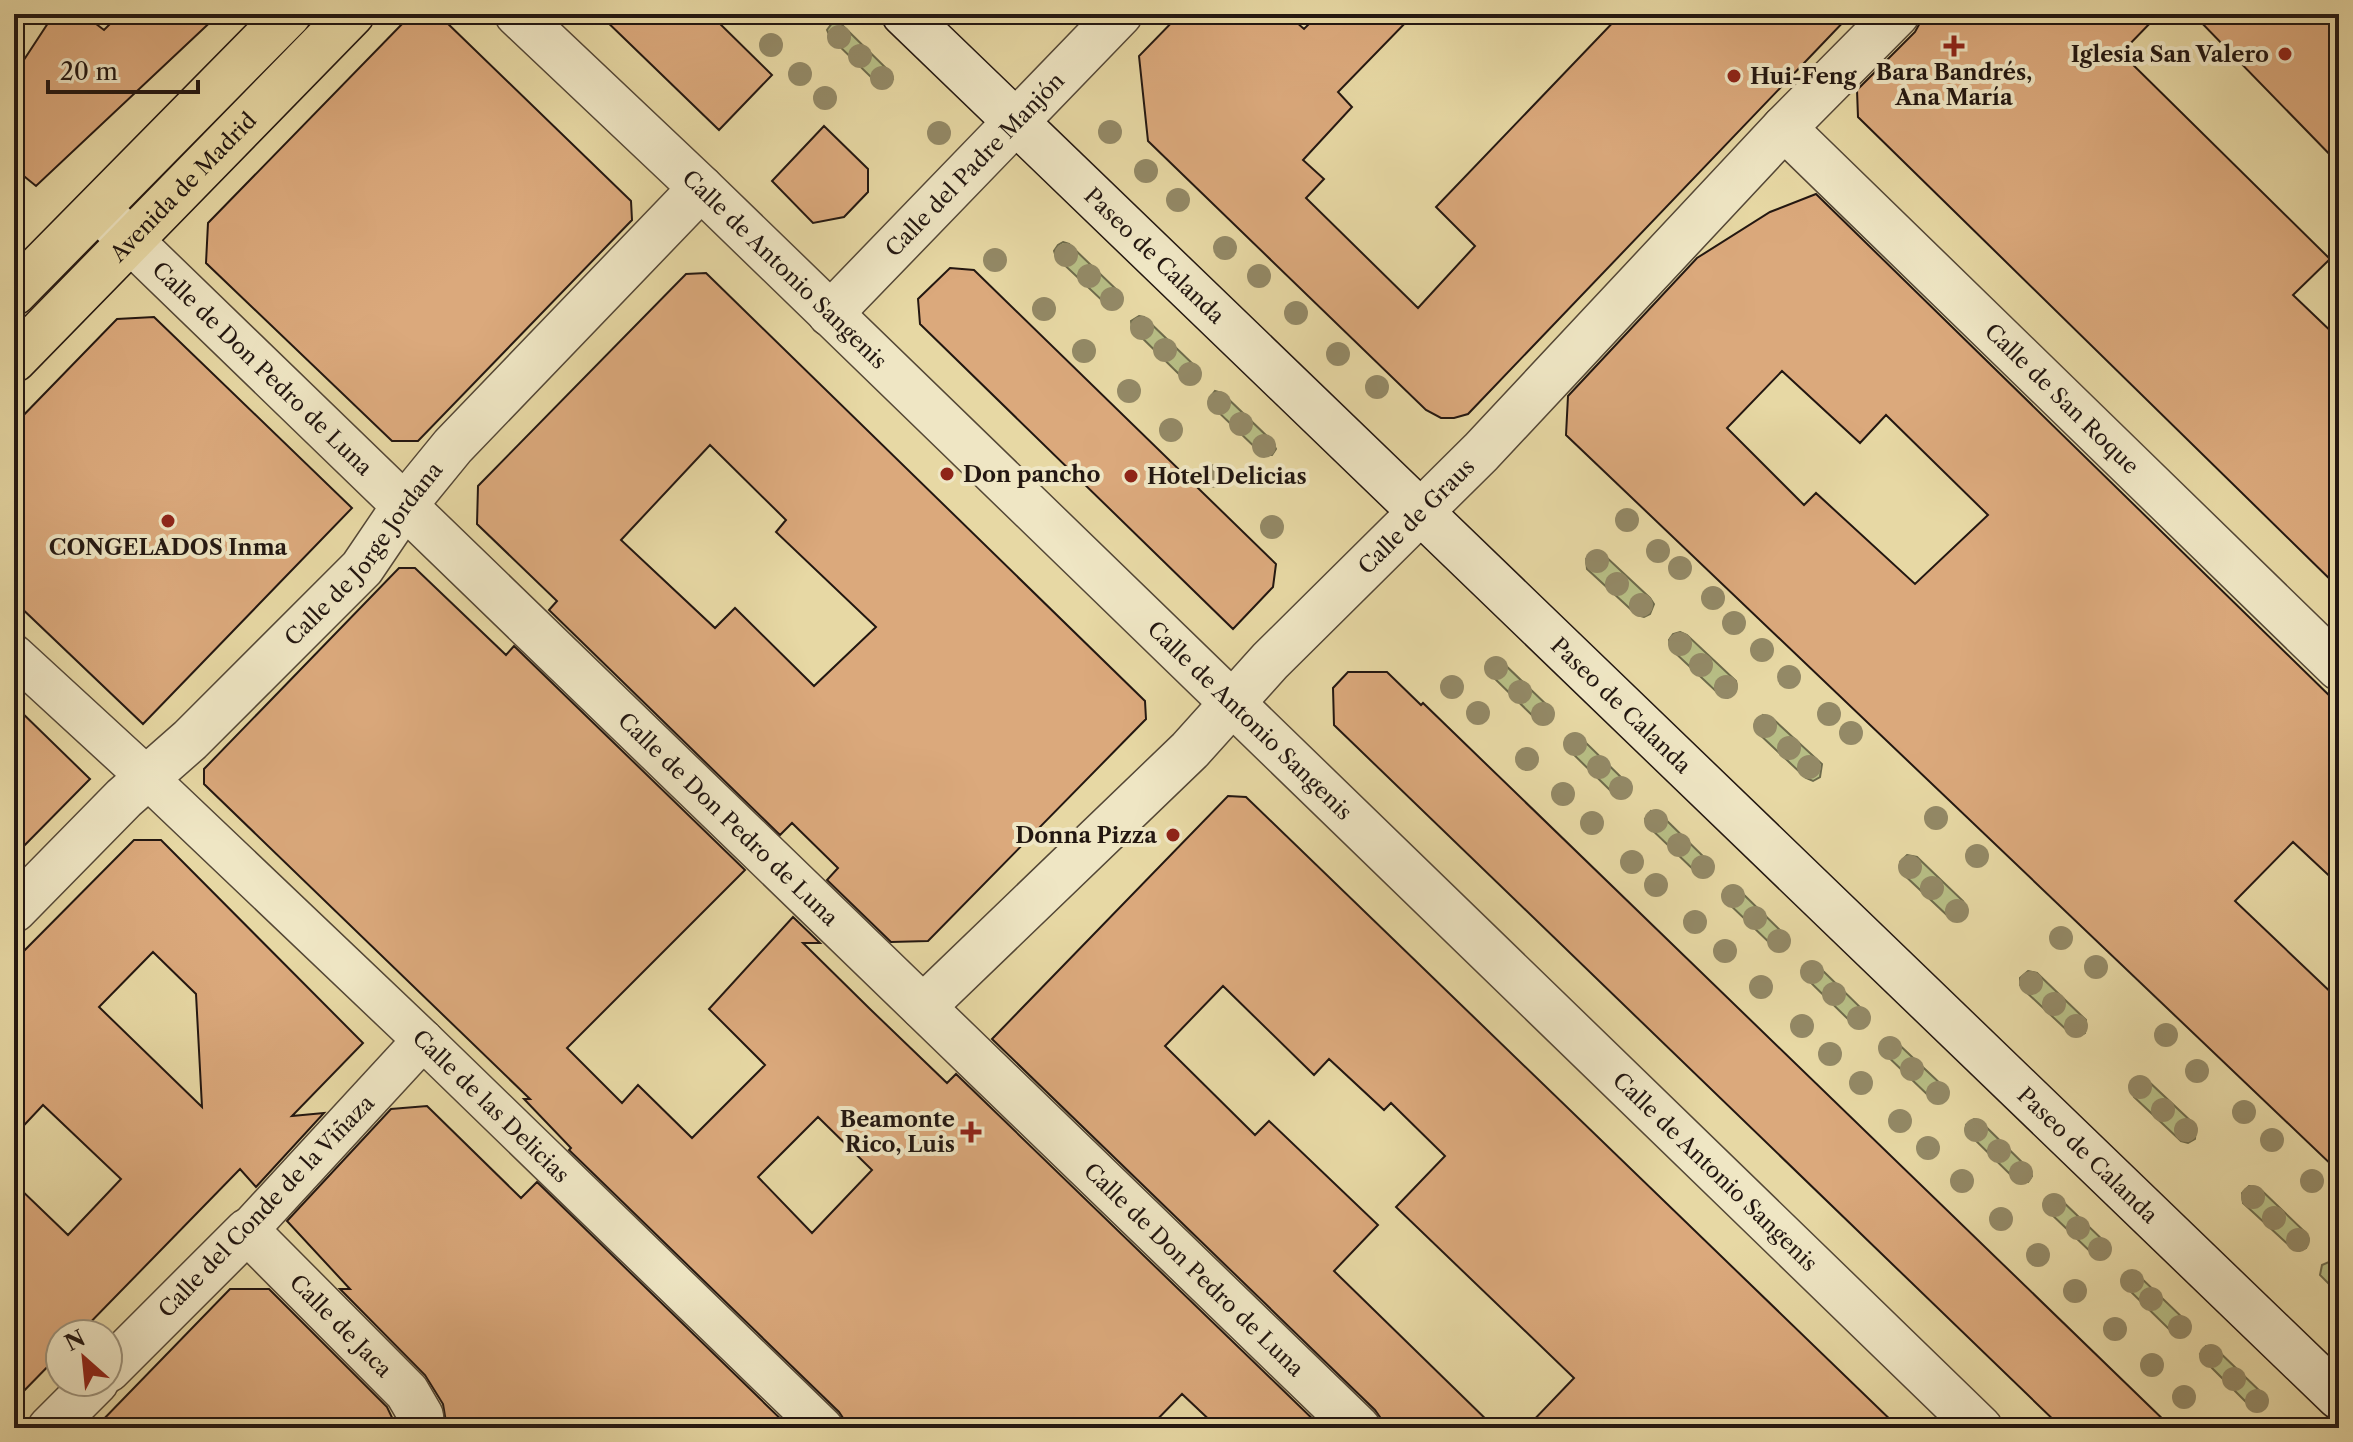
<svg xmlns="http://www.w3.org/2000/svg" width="2353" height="1442" font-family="'Libre Caslon Text',serif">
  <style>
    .green { fill: #b7be85; stroke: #6d6a4b; stroke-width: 2 }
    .building { fill: #dba97c; stroke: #231711; stroke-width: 2; fill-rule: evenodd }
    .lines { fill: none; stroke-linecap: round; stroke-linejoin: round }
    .pedestrian-casing { stroke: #544736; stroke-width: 43 }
    .minor-casing { stroke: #544736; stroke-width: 47 }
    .secondary-casing { stroke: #231711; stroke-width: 47 }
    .primary-casing { stroke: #231711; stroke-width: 47 }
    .pedestrian { stroke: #efe6c4; stroke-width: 40 }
    .minor { stroke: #efe6c4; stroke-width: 44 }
    .secondary { stroke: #efe6c4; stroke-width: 44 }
    .primary { stroke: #e7d8a4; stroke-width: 44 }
    .tree { fill: #938966 }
    .poi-dot { fill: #8f2418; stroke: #efe6c4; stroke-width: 3 }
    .labels { text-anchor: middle; stroke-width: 8; stroke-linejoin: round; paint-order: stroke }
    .poi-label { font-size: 22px; font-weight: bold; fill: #231711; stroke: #efe6c4; text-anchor: end }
    .street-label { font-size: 22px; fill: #231711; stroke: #efe6c4 }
  </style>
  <rect width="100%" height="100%" fill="#e7d8a4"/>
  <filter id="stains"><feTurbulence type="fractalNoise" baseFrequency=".0025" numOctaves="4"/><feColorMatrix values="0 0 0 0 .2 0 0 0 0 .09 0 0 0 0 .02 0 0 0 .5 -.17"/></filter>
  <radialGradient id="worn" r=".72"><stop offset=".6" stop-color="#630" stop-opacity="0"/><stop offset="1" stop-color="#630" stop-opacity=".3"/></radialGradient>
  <!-- green -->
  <path class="green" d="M833,22L841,24L891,73L893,79L884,86L877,83L830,37L827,30Z
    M1063,242L1069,244L1119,292L1121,298L1119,304L1108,306L1056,257L1054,251L1058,245Z
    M1139,316L1144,317L1197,368L1199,375L1195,381H1186L1132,328L1131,321Z
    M1215,391L1222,393L1272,441L1276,449L1272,455H1263L1212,406L1209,399Z
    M1597,551L1603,554L1650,598L1654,604L1650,614L1644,617L1637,615L1587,569L1586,559Z
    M1680,632L1687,635L1736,681C1738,689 1736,695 1727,698L1720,695L1671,649L1669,640L1673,634Z
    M1493,659L1501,661L1551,709L1552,718L1549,722H1539L1490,674L1487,667Z
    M1763,715L1772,718L1822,764L1820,777L1813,781L1806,778L1757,732L1755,722Z
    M1574,734L1579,736L1629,785L1630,794L1627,797L1616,796L1566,747L1567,738Z
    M1651,811L1659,813L1709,862L1711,866L1708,874H1698L1648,826L1645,819Z
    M1907,855L1917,857L1963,901L1967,908L1964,917L1957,920L1950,918L1901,872L1900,862Z
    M1729,886L1737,888L1785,935L1789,943L1785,949H1776L1726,901L1723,892Z
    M1808,964H1816L1865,1012L1867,1016L1866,1024L1857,1027L1853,1024L1805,977L1802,968Z
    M2028,971L2037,973L2086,1020L2085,1033L2078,1036L2071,1034L2024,990L2020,985V978Z
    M1892,1038L1945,1088L1946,1097L1943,1100L1932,1099L1882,1051L1881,1043L1884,1039Z
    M2138,1077L2147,1080L2196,1126L2195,1139L2188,1143L2181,1141L2134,1097L2130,1085Z
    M1974,1119L1980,1121L2030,1170L2032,1176L2028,1182H2018L1967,1132L1966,1125Z
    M2249,1186L2259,1188L2305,1232L2309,1239L2306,1248L2299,1251L2293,1249L2243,1203L2242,1193Z
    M2050,1195L2058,1197L2107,1244L2110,1252L2106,1258H2097L2047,1210L2045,1201Z
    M2331,1261L2339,1265V1294L2320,1275L2322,1265Z
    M2131,1271L2136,1273L2185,1320L2188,1326L2186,1332L2177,1335L2173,1333L2125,1286L2123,1276Z
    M2206,1346L2214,1347L2265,1396L2266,1405L2262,1408L2251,1407L2204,1360L2200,1354Z"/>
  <!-- building -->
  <path class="building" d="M54,14H83L104,30L120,14H219L36,186L14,168V75Z
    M599,14H710L772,75L719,130Z
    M1180,14H1287L1304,29L1319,14H1414L1338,92L1352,107L1303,160L1324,179L1306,198L1418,308L1475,246L1436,207L1621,14H1851L1468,414L1454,418H1441L1426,410L1148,141L1139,56Z
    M1921,14H2159L2121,53L2330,259L2293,295L2339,339V588L1858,117L1857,90L1915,32L1921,21Z
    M2193,14H2339V164Z
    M443,19L631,201L632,220L418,441H392L206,263L208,223L404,22Z
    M824,126L868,169V192L844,217L813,223L772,181Z
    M1816,194L2339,705V885L2293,842L2235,901L2339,1000V1172L1566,435L1568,396L1697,258L1770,212ZM1782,371L1860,443L1886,415L1988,515L1915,584L1816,493L1804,505L1727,428Z
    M950,268L974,270L1276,564L1273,587L1233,629L920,324L918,299Z
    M706,273L1145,701L1146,719L928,941L891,942L827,880L838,868L792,823L780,835L549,610L557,601L477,524L478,486L686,274ZM710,445L786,520L776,532L876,627L814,686L735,608L715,628L621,540Z
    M154,317L352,508L143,724L14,601V425L117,319Z
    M399,568H415L506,655L514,646L745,870L567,1048L622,1103L638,1085L692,1138L765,1065L709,1009L793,917L820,943H803L870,1009L947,1083L956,1074L1322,1428H1218L1182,1394L1149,1428H845V1421L839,1412L569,1150L571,1148L524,1099H530L204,784V769ZM818,1117L872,1170L812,1233L758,1177Z
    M1348,672H1387L1421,705L1423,703L2172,1428H2062L1334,725L1333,688Z
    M14,705L90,779L14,856Z
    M1228,796L1246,797L1899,1428H1526L1574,1378L1396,1207L1445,1156L1391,1103L1384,1110L1329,1059L1314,1075L1223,986L1165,1046L1255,1135L1269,1121L1378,1225L1334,1271L1495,1428H1382V1420L1375,1410L992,1039Z
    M134,840H161L363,1043L292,1116L324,1113L256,1187L240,1169L79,1334H60V1354L14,1401V1183L68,1235L121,1179L43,1105L14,1136V961ZM153,952L196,994L202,1107L99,1007Z
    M427,1106L521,1198L537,1182L790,1428H447L443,1404L425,1375L340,1289H350L287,1221L391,1109Z
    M230,1289H269L387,1407L397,1428H95Z"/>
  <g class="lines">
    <defs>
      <g id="pedestrian">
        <path d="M14,655L138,769"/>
        <path id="s1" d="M157,787L423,1040L823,1428"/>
        <path d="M247,1231L423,1040"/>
      </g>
      <g id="minor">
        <path id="s2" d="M517,14L701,188L1980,1428"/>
        <path id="s3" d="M1784,128L2339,668"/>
        <path id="s4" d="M103,214L1358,1428"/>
        <path id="s5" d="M830,314L1120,14"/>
        <path id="s6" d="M14,910L124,798L190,740L362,568L404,506L453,446L701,188"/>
        <path id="s7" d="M923,1007L1190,750L1270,661L1481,452L1784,128L1897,14"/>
        <path id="s8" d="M108,1370L247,1231L407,1392L421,1416L422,1428"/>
        <path d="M50,1428L96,1382"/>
      </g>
      <g id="secondary">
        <path id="s9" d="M904,14L2339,1397"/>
      </g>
      <g id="primary">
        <path d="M14,293L289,14"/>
        <path id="s10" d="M14,360L352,14"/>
      </g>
    </defs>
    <!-- pedestrian casing -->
    <use href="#pedestrian" class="pedestrian-casing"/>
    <!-- minor casing -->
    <use href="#minor" class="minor-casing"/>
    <!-- secondary casing -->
    <use href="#secondary" class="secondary-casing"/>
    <!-- primary casing -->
    <use href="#primary" class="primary-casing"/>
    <!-- pedestrian -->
    <use href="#pedestrian" class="pedestrian"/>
    <!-- minor -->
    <use href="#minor" class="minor"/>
    <!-- secondary -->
    <use href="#secondary" class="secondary"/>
    <!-- primary -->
    <use href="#primary" class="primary"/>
  </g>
  <!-- trees -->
  <g class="tree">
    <circle cx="839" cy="37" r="12"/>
    <circle cx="771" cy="45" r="12"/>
    <circle cx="860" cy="56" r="12"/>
    <circle cx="800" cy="74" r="12"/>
    <circle cx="882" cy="78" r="12"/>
    <circle cx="825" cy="98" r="12"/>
    <circle cx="1110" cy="132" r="12"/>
    <circle cx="939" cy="133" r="12"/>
    <circle cx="1146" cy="171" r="12"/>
    <circle cx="1178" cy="200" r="12"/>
    <circle cx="1225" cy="248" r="12"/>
    <circle cx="1066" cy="255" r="12"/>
    <circle cx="995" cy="260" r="12"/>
    <circle cx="1089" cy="276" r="12"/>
    <circle cx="1259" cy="276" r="12"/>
    <circle cx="1112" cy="299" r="12"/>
    <circle cx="1044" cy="309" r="12"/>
    <circle cx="1296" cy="313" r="12"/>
    <circle cx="1142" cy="328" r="12"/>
    <circle cx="1165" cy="350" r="12"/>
    <circle cx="1084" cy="351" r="12"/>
    <circle cx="1338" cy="354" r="12"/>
    <circle cx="1190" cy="374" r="12"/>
    <circle cx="1377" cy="387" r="12"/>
    <circle cx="1129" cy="391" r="12"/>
    <circle cx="1219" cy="403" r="12"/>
    <circle cx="1241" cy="424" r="12"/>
    <circle cx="1171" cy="430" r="12"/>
    <circle cx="1264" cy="446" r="12"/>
    <circle cx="1215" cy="476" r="12"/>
    <circle cx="1627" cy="520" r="12"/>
    <circle cx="1272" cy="527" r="12"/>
    <circle cx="1658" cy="551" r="12"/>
    <circle cx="1597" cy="561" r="12"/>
    <circle cx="1680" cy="568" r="12"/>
    <circle cx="1617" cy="584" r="12"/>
    <circle cx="1713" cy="598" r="12"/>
    <circle cx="1641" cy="605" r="12"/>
    <circle cx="1734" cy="623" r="12"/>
    <circle cx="1680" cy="644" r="12"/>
    <circle cx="1762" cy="650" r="12"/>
    <circle cx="1701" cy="665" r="12"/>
    <circle cx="1496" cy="668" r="12"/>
    <circle cx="1789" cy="677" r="12"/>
    <circle cx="1452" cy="687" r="12"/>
    <circle cx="1726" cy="687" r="12"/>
    <circle cx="1520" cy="692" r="12"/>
    <circle cx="1478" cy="713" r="12"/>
    <circle cx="1543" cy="714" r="12"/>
    <circle cx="1829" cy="714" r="12"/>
    <circle cx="1765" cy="726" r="12"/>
    <circle cx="1851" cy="733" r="12"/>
    <circle cx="1575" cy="744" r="12"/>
    <circle cx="1789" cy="748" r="12"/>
    <circle cx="1527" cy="759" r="12"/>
    <circle cx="1599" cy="767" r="12"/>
    <circle cx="1809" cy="767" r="12"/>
    <circle cx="1621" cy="788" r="12"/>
    <circle cx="1563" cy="794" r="12"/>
    <circle cx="1936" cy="818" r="12"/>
    <circle cx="1656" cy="821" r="12"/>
    <circle cx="1592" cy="823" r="12"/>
    <circle cx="1679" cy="845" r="12"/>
    <circle cx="1977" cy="856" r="12"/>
    <circle cx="1632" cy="862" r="12"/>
    <circle cx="1703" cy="867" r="12"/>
    <circle cx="1910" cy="867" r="12"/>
    <circle cx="1656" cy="885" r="12"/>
    <circle cx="1932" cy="888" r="12"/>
    <circle cx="1733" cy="896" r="12"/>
    <circle cx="1957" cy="911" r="12"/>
    <circle cx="1755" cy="918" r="12"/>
    <circle cx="1695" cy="922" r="12"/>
    <circle cx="2061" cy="938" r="12"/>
    <circle cx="1779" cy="941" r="12"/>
    <circle cx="1725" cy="951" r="12"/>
    <circle cx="2096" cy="967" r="12"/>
    <circle cx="1812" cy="972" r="12"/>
    <circle cx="2031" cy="983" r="12"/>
    <circle cx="1761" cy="987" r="12"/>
    <circle cx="1834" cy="994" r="12"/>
    <circle cx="2054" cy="1004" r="12"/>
    <circle cx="1859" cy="1018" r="12"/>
    <circle cx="1802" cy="1026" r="12"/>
    <circle cx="2076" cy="1026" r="12"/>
    <circle cx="2166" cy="1035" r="12"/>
    <circle cx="1890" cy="1048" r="12"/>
    <circle cx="1830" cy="1054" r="12"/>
    <circle cx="1912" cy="1069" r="12"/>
    <circle cx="2197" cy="1071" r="12"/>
    <circle cx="1861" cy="1083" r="12"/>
    <circle cx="2140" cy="1087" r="12"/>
    <circle cx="1938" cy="1093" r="12"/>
    <circle cx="2163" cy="1110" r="12"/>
    <circle cx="2244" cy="1112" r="12"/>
    <circle cx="1900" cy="1121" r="12"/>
    <circle cx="1976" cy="1130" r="12"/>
    <circle cx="2186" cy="1130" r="12"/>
    <circle cx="2272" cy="1140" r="12"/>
    <circle cx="1928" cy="1148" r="12"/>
    <circle cx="1999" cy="1151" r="12"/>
    <circle cx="2021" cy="1173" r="12"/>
    <circle cx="1962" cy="1181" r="12"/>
    <circle cx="2312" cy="1181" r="12"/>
    <circle cx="2253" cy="1197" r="12"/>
    <circle cx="2054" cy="1205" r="12"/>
    <circle cx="2274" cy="1218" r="12"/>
    <circle cx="2001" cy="1219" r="12"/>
    <circle cx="2078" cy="1228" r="12"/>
    <circle cx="2298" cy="1240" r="12"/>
    <circle cx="2100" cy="1249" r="12"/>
    <circle cx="2038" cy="1255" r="12"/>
    <circle cx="2132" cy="1281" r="12"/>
    <circle cx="2075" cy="1291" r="12"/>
    <circle cx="2151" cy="1299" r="12"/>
    <circle cx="2180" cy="1327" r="12"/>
    <circle cx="2115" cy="1329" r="12"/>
    <circle cx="2211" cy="1356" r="12"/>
    <circle cx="2152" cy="1365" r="12"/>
    <circle cx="2234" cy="1379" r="12"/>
    <circle cx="2184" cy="1397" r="12"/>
    <circle cx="2257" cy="1401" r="12"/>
  </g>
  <!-- markers -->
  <g class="poi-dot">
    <path d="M1950 34h8v8h8v8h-8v8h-8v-8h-8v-8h8z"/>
    <circle cx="2285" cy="54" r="8"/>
    <circle cx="1734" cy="76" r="8"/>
    <circle cx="947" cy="474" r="8"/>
    <circle cx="1131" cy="476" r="8"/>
    <circle cx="168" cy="521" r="8"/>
    <circle cx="1173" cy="835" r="8"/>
    <path d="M967 1120h8v8h8v8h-8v8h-8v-8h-8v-8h8z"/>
  </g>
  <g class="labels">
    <!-- poi labels -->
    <g class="poi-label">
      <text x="2269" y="62">Iglesia San Valero</text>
      <text x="1954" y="80" text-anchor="middle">Bara Bandrés,<tspan x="1954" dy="25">Ana María</tspan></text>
      <text x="1750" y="84" text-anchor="start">Hui-Feng</text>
      <text x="963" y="482" text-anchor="start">Don pancho</text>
      <text x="1147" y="484" text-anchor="start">Hotel Delicias</text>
      <text x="168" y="555" text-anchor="middle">CONGELADOS Inma</text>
      <text x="1157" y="843">Donna Pizza</text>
      <text x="955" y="1127">Beamonte<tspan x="955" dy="25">Rico, Luis</tspan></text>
    </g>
    <!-- street labels -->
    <g class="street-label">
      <text dy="8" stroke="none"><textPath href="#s5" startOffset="208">Calle del Padre Manjón</textPath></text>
      <text dy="8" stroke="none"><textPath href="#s10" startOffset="242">Avenida de Madrid</textPath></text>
      <text dy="8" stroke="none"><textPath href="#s9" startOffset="348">Paseo de Calanda</textPath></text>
      <text dy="8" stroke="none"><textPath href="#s2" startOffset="370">Calle de Antonio Sangenis</textPath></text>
      <text dy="8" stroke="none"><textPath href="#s4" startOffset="222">Calle de Don Pedro de Luna</textPath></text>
      <text dy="8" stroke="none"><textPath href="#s3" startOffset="388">Calle de San Roque</textPath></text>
      <text dy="8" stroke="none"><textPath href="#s7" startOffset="696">Calle de Graus</textPath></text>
      <text dy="8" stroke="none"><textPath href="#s6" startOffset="500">Calle de Jorge Jordana</textPath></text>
      <text dy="8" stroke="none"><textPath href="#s9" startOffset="996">Paseo de Calanda</textPath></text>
      <text dy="8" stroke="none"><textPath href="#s2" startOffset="1018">Calle de Antonio Sangenis</textPath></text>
      <text dy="8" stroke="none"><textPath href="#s4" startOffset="870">Calle de Don Pedro de Luna</textPath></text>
      <text dy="8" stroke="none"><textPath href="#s1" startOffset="462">Calle de las Delicias</textPath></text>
      <text dy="8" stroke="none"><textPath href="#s9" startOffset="1644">Paseo de Calanda</textPath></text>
      <text dy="8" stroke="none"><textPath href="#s2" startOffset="1666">Calle de Antonio Sangenis</textPath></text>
      <text transform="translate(266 1206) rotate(-46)" y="8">Calle del Conde de la Viñaza</text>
      <text dy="8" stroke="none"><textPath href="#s4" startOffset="1518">Calle de Don Pedro de Luna</textPath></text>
      <text dy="8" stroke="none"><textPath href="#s8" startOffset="330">Calle de Jaca</textPath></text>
    </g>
  </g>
  <!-- margin -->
  <rect width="2353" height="1442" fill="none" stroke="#e7d8a4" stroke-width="48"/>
  <rect x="16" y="16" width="2321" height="1410" fill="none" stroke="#231711" stroke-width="4"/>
  <rect x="24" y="24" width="2305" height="1394" fill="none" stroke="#231711" stroke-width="2"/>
  <!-- north arrow -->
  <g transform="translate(84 1358) rotate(333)"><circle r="38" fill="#efe6c4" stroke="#9d937c" stroke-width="2"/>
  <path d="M0-6L14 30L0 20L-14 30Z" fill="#8f2418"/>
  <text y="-12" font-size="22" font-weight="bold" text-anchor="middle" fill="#231711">N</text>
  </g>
  <!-- scale -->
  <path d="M48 80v12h150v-12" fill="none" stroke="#231711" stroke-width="4"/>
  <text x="60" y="80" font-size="24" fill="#231711" stroke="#efe6c4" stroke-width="6" paint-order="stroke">20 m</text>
  <rect width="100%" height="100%" filter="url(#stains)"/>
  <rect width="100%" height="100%" fill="url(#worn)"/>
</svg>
